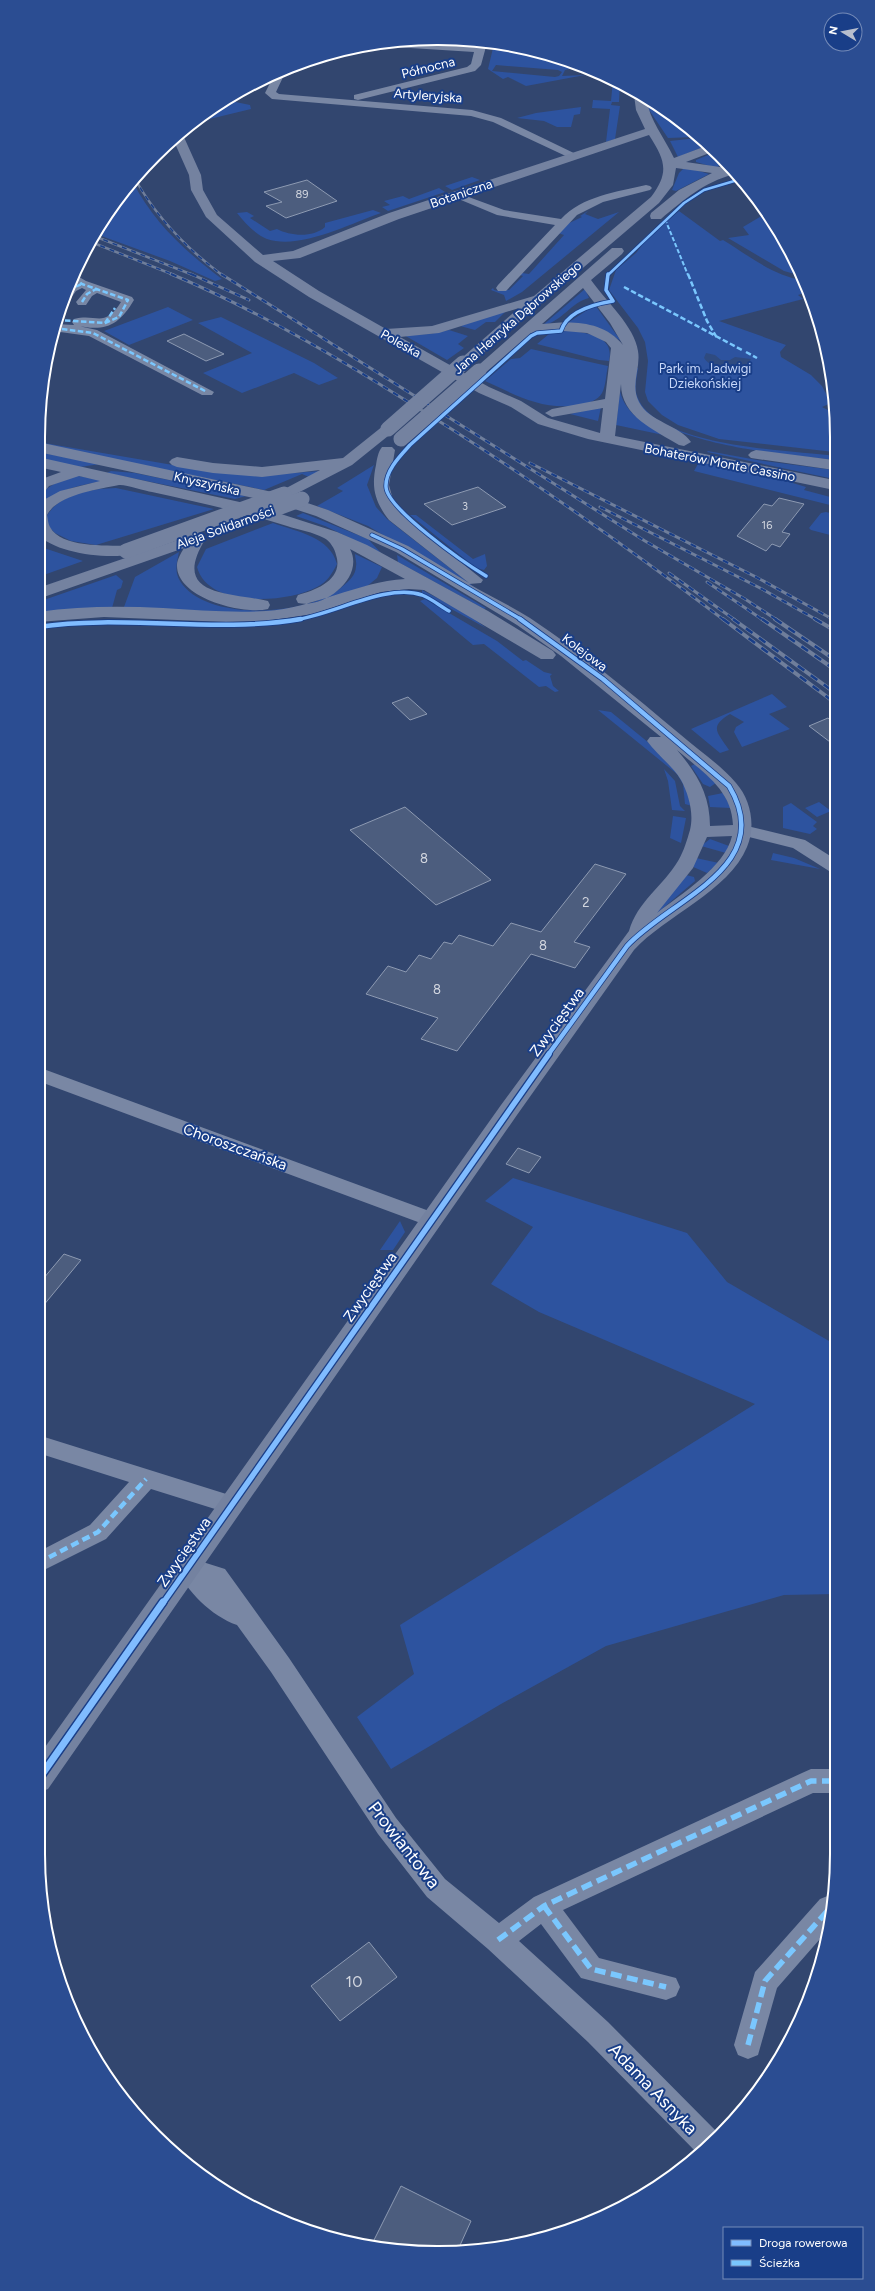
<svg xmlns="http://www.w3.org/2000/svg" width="875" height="2291" font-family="Figtree,sans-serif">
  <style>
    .green { fill: #2d539f; fill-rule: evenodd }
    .water { fill: #2f4b80 }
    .building { fill: #4c5d7e; stroke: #8d9ab2 }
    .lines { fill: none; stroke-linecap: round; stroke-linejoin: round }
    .street { fill: #7987a4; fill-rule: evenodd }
    .secondary { fill: #7482a0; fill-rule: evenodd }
    .rail-far2-casing { stroke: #6f7e9b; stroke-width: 2.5 }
    .rail-far1-casing { stroke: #6f7e9b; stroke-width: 3 }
    .rail-casing { stroke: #6f7e9b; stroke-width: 4 }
    .rail-far2 { stroke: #193e88; stroke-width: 1.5; stroke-dasharray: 5; stroke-linecap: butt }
    .rail-far1 { stroke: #193e88; stroke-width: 2; stroke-dasharray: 6; stroke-linecap: butt }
    .rail { stroke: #193e88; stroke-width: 2.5; stroke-dasharray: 8; stroke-linecap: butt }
    .secondary-bridge { stroke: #7482a0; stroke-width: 15 }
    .quiet-far3 { stroke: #7ac7fe; stroke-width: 2; stroke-dasharray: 4.5 2; stroke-linecap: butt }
    .quiet-far2 { stroke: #7ac7fe; stroke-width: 2.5; stroke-dasharray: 5.5 2.5; stroke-linecap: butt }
    .quiet-far1 { stroke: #7ac7fe; stroke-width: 4.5; stroke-dasharray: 8 4.5; stroke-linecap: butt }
    .quiet { stroke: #7ac7fe; stroke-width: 5.5; stroke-dasharray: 11 5.5; stroke-linecap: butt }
    .cycleway-far4-casing { stroke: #193e88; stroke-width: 4 }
    .cycleway-far3-casing { stroke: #193e88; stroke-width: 5 }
    .cycleway-far2-casing { stroke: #193e88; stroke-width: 6 }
    .cycleway-far1-casing { stroke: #193e88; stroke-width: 8 }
    .cycleway-casing { stroke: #193e88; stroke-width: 10 }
    .cycleway-far4 { stroke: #80bcff; stroke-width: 2.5 }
    .cycleway-far3 { stroke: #80bcff; stroke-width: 3.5 }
    .cycleway-far2 { stroke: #80bcff; stroke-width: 4.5 }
    .cycleway-far1 { stroke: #80bcff; stroke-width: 5.5 }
    .cycleway { stroke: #80bcff; stroke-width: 7 }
    .labels { text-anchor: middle; stroke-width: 4; stroke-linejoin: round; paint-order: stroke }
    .far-number-label { font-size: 11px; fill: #d2d6df }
    .far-street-label { font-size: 13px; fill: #fff; stroke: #193e88 }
    .far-park-label { font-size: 13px; fill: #c7d8fa; stroke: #193e88 }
    .number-label { font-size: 13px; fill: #d2d6df }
    .street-label { font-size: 15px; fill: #fff; stroke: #193e88 }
    .near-number-label { font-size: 16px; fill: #d2d6df }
    .near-street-label { font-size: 18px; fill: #fff; stroke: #193e88 }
    .rim { fill: none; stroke: #fff; stroke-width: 2 }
  </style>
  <rect width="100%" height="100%" fill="#32466f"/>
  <!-- green -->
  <path class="green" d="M494,44L501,45L498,50L550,55L580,65L579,67L565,70L562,76L585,75L526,86L508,77L503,79L488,69ZM496,65L558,70L562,72L559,76L555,77L492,71Z
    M613,80L620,84L619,102H612L611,105L620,106L615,139L606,142L610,109L592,108L593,100L611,101Z
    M226,100L250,105L251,109L193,123Z
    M581,107L580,114L574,115L571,127H557L544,121L517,118L536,113Z
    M647,107H661L695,137L668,138Z
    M697,138L706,146L678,157L670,141Z
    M713,153L723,161L717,168L696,162V160Z
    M685,167L709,174L676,191L672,190L679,173Z
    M472,177L480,180L452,190L445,186Z
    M133,182C153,222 186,252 222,279L215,281L170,261L96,234L121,194Z
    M439,188L445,192L388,211L382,207L390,205L384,201L403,196L409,199Z
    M373,210L381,213C349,224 300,250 267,239C256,235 244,222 237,213L247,212L254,216L250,218L270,231L277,229C290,236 313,238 325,227V223Z
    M588,211L585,214L598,219L619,212L522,292L506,301L504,295L491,290L493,288L494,290L499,291L501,289L509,290L523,276L520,275L522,273L529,274L564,235L558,233L565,225L582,217L580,216Z
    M679,211L720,241L723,240C748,255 773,276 803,280L808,292L798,295L803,299L719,321L786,345L780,352L781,357L811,375L822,386L831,403L822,407L834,413V452L719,439L678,425L662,415L648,401L645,392L648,361L645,342L638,328L609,290L616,270L636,253L651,234Z
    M765,214L796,261L802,276L784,271L728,238L749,235L743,227Z
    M585,289L589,298C571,302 562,322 543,325Z
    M595,305L621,341L607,332L566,324Z
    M168,307L193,320L129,345L104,331Z
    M506,311L495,322H486L475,330L460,326Z
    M221,317L314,363L338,378L319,385L294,373L242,393L203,373L252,353L198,323Z
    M449,330L468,336L458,344L464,348L447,360L404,335L430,334Z
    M566,330C586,333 615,335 609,361L599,360L537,344L549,334L563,332Z
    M531,349L608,366C606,374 606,386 602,393C598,400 588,404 580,405C543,411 516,395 485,381L511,359L520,358Z
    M637,368H638C637,377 634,387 637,396C655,447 787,450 834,456V460C789,454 646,446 634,392C633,385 636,375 637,368Z
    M620,391C625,415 648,425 668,436L616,425Z
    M601,407L598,421L570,414Z
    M38,442L214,472L278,474L321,471L309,477L302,474L264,490L38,444Z
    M708,451L757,460L834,470V479L707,452Z
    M38,452L100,464L80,467L38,458Z
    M703,462L773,477L806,487L804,490L834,498V506L694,471L698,464Z
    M374,465L367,485L376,507L387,519L487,597L368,526L317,506L343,491L337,488Z
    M111,471L135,473L246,496L235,499L107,473Z
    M73,475L106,481C80,484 59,490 38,505C38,489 60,481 73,475Z
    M116,488L214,509L96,545L71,541L55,533L48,526L46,517C60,493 90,489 116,488Z
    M826,512L834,514V536L811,530L809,528L821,513Z
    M303,513L368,539L381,553L325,526L296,516Z
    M410,515H416L473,559L485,554L487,566L484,570L476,568Z
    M273,523C298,532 330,537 337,564C332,574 327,582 317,587C288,603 208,609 197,567L206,549Z
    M38,546L83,561L38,577Z
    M179,552C177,562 174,571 180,581C206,623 311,616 343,586C349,581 356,575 356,566C357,563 355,558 355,554L382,567L377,578L366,587L294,609L234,614L124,607L135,577Z
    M397,555L486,608L484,609L398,562Z
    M116,575L123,581L121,588L117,590L112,608L38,613V602Z
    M422,590L466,613L486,628L422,593Z
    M425,599L497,641L523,661L526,660L544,672L552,674L550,676L553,686L559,691L555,692L546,686L539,687L484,644L473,645L420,601Z
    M772,694L787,707L769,714L790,729L742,747L734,732L736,727L744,722L730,714C708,727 718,733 729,750L720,753L691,729Z
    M598,710L611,712L649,743L682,777L692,806L685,804L683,784L677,774Z
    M695,764L716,783L710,787L703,784L691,766Z
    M664,769L675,781L680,806L685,811L672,810L668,781Z
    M723,793L731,808L710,807L708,796Z
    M819,802L831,811L817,817L805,808Z
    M791,803L817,822L813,826L817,829L810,834L783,828V807Z
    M673,816L686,818L681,843L670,838Z
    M710,839L729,846L726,853L701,846Z
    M773,853L794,858L820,869L771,860Z
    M696,858L719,863L707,873L691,866Z
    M686,875L694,877L695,881L655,915Z
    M513,1178L687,1233L727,1282L836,1345V1594L784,1595L606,1646L501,1704L391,1769L357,1717L414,1674L400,1625L755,1404L539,1312L491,1284L533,1227L485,1201Z
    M400,1221L405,1232L393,1250H380Z"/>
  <!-- water -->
  <path class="water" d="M706,353L715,355L721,360H730L735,357L751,359C745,374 712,371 704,358Z"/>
  <!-- building -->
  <path class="building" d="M307,180L337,201L286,218L266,206L282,202L264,192Z
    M184,334L224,354L206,361L167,341Z
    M478,487L506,507L452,525L424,504Z
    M779,498L804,504L782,532L790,534L780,547L772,544L766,551L737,536L764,504L772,506Z
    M408,697L427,714L410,720L392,703Z
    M828,718L834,723V745L809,726Z
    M405,807L439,836L491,880L436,905L350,830Z
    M595,864L626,874L574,942L590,947L575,968L531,954L457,1051L421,1039L438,1018L366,994L388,966L406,972L419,955L431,959L444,942L452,944L459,935L493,946L511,923L541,932Z
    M518,1148L541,1157L529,1173L506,1164Z
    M64,1254L81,1260L38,1312V1285Z
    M369,1942L397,1977L340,2021L311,1986Z
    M401,2186L471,2221L457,2252L385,2250L371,2246Z"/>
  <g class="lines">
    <!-- street -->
    <path class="street" d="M386,41L476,46L478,41L487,43L481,65L475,71L358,100L354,99V95L467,67L471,64L474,52L379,46L375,44Z
      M284,71L285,73L276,92L279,94L472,110L501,118L580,156L578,158H570L493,122L471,116L272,99L265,93L274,75Z
      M646,185L650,186L652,188L650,190L603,202L577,215L506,291H498L496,288L498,285L555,225L497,215L449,195L455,192L504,210L561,219C582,196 617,192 646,185Z
      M74,274L86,281L132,297L134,300C118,327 104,332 74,325L72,322L74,319C97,313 104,329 121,302L97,293L92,296L86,305H78L76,302L86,290L82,288L76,291L69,301H64L70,284L73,283L71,282Z
      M55,324L74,325L97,330L214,392L212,395H202L89,336L53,331Z
      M743,825L805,840L835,859V872L829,871L793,848L737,834L734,830L737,826Z
      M38,1067L440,1215L443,1220L440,1225L433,1227L426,1225L38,1081Z
      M38,1435L239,1498L243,1505L239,1512L231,1514L151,1489L106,1539L38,1573V1552L90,1525L129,1482L38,1453Z
      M187,1557L225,1569L289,1658L396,1818L445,1879L499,1923L534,1897L802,1773L811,1769H837V1793H813L563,1910L599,1958L676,1978L680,1987L676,1996L666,2000L581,1978L541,1924L519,1941L608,2022L719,2134L701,2154L699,2155L588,2042L488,1949L427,1897L378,1834L271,1672L237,1625C211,1616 187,1591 175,1567L179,1560Z
      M830,1895L827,1931L777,1988L758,2055L748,2059L738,2055L734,2045L755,1972L820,1899Z"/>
    <!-- secondary -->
    <path class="secondary" d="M636,93L646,98C650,121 664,137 674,158L706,146L712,152L686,162L720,167L725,163L734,172L732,175C706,181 682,201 661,219H651L650,216L651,213L679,190L712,173L676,168L673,185L659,203L468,366H458L456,363L519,308L439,333L400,337L489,387L521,401L548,418L600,433L603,408L552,417L545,413L552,409L605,399L611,348L606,342L587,333L564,331L531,333L484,374H474L472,371L612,248H622L624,251L622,254L591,280C605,300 635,327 638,351C641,368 630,385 639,402C649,422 680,425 691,442L684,446L679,445C655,430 621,417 621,384L615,436L834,480V490L588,439L538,424L511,407L479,393L309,297L255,262L206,217L191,190L189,175L173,139L181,132L183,135L201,175L203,190L217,215L263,255L293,251L389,213L645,129L636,110L634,95ZM649,135C665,160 670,172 651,197L534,296L432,326L386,329L319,291L273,261L300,258L399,219ZM583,288L610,323L623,345C603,320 571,321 542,324Z
      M388,425L395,429L393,432L352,465L290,497L328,510L408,546L469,583L389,520C375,502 371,488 376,465C377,459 378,452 382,447H392L395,450L389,485L395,507L401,514L483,580L481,583L469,584C489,596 510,605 530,618C583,653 632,694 681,735C698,750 721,765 736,783C751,800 756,826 747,847C729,891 665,916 634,950L517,1115L48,1789L38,1793V1757L501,1105L629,931C637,902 663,886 678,861C684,851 687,840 690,830C694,814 689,795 681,780C672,765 657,755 647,741L650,737H661L561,656L517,625L396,552L316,516L273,502L38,452V442L277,493L320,470L262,477L213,473L177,467L172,465L169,462L172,459L177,457L213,463L262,467L343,458L383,426ZM677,750C701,771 732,789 733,825L710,826C710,795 697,773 677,750ZM732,836C725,867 681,894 657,913L693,868L707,837Z
      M756,450L834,460V470L751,458L748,455L751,452Z
      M38,457L253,505L337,532L367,545L488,611L553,651L556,655L553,659H541L424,590L409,589L381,592L313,614L266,621L226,622L104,617L38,622V612C79,606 121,606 163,608C197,610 232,613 266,611C314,608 357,582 405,579L350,549C365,577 325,609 298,603L296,599L298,595C317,590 344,579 336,555C335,549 330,541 324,538C313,532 299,530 287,526C243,512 197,502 152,492C145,491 125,484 119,485C99,489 57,495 47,515C48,519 48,524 50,527C61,548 106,545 126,546L132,548L134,551L132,554C109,560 53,553 38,534V503L60,491L100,481L79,476L49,486L43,494L38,496L39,480L61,472L38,467Z
      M198,533L204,535L206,538C169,597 229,592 268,601L270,605L268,609C243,615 176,598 177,565C177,560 181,553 184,548L38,599V588Z"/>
    <defs>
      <path id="rail-far2" d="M135,179C157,218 186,248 222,275
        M94,236L193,275
        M91,242L174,275"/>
      <path id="rail-far1" d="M171,274C250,307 325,350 397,395C510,464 618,540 724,620
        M191,274L249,300
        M221,274L645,541L745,599L777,620
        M530,463L756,577L834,620
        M600,507L762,589L817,620
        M669,573L735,620
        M707,582L763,620"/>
      <path id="rail" d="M723,619L834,702
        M733,619L834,692
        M762,619L834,669
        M775,619L834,659
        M815,619L834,630"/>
    </defs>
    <!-- rail-far2 casing -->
    <use href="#rail-far2" class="rail-far2-casing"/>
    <!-- rail-far1 casing -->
    <use href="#rail-far1" class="rail-far1-casing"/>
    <!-- rail casing -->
    <use href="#rail" class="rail-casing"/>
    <!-- rail-far2 -->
    <use href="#rail-far2" class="rail-far2"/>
    <!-- rail-far1 -->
    <use href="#rail-far1" class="rail-far1"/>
    <!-- rail -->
    <use href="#rail" class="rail"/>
    <!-- secondary-bridge -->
    <path class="secondary-bridge" d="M388,429L463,363
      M401,439L479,371
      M270,511L302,499
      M126,551L284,494"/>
    <!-- quiet-far3 -->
    <path class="quiet-far3" d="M665,219L688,275"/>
    <!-- quiet-far2 -->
    <path class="quiet-far2" d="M688,274L707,321L717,338
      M624,287L742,350
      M65,298L72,288L82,284
      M82,302L87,294L96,289
      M57,320L105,323L119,317L128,300L82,284L73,277
      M105,323L115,308
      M54,328L93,333L207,392
      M746,352L757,358"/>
    <!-- quiet-far1 -->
    <path class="quiet-far1" d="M38,1563L98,1532L146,1479"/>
    <!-- quiet -->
    <path class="quiet" d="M544,1906L591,1969L666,1987
      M498,1940L544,1906L811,1781H837
      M748,2045L765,1981L830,1908"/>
    <defs>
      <path id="cycleway-far4" d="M608,275L684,203L704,190L741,179"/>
      <path id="cycleway-far3" d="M608,274L606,290L613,301
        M372,535L402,549L522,620
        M486,576C466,564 387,509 386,487C385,471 400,456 410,445L531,336L537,333L561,331C567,311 595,304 613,301
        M294,620C333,615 386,583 422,595C432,599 440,606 449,611"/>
      <path id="cycleway-far2" d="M520,619L603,679L729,786C778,867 670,899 627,946L548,1055
        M38,627C125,614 213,634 301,619"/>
      <path id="cycleway-far1" d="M163,1603L549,1054"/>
      <path id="cycleway" d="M38,1780L163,1602"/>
    </defs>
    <!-- cycleway-far4 casing -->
    <use href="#cycleway-far4" class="cycleway-far4-casing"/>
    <!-- cycleway-far3 casing -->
    <use href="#cycleway-far3" class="cycleway-far3-casing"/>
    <!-- cycleway-far2 casing -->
    <use href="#cycleway-far2" class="cycleway-far2-casing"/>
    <!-- cycleway-far1 casing -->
    <use href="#cycleway-far1" class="cycleway-far1-casing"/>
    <!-- cycleway casing -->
    <use href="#cycleway" class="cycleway-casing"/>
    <!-- cycleway-far4 -->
    <use href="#cycleway-far4" class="cycleway-far4"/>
    <!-- cycleway-far3 -->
    <use href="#cycleway-far3" class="cycleway-far3"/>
    <!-- cycleway-far2 -->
    <use href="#cycleway-far2" class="cycleway-far2"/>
    <!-- cycleway-far1 -->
    <use href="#cycleway-far1" class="cycleway-far1"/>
    <!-- cycleway -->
    <use href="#cycleway" class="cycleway"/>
  </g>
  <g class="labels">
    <!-- far-number labels -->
    <g class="far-number-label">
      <text x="302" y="198">89</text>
      <text x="465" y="510">3</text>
      <text x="767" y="529">16</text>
    </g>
    <!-- far-street labels -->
    <g class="far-street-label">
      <text transform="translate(428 67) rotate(-14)" y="5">Północna</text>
      <text transform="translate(428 95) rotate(4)" y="5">Artyleryjska</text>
      <text transform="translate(461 193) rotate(-19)" y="5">Botaniczna</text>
      <text transform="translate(517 317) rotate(-41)" y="5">Jana Henryka Dąbrowskiego</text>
      <text transform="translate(401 343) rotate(29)" y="5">Poleska</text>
      <text transform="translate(720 462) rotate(11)" y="5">Bohaterów Monte Cassino</text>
      <text transform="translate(207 483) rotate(13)" y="5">Knyszyńska</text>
      <text transform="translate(225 527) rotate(-20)" y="5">Aleja Solidarności</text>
      <text transform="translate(585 652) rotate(37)" y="5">Kolejowa</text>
    </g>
    <!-- far-park labels -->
    <g class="far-park-label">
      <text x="705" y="373">Park im. Jadwigi<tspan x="705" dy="15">Dziekońskiej</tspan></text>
    </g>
    <!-- number labels -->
    <g class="number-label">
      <text x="424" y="863">8</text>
      <text x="586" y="907">2</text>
      <text x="543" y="950">8</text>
      <text x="437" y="994">8</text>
    </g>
    <!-- street labels -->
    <g class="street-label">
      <text transform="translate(557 1022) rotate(-54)" y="5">Zwycięstwa</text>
      <text transform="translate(235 1147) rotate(20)" y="5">Choroszczańska</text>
      <text transform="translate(370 1287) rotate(-55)" y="5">Zwycięstwa</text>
      <text transform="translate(184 1552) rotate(-55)" y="5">Zwycięstwa</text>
    </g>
    <!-- near-number labels -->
    <g class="near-number-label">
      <text x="354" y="1987">10</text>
    </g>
    <!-- near-street labels -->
    <g class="near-street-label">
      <text transform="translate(404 1845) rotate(52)" y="6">Prowiantowa</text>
      <text transform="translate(653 2089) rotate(46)" y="6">Adama Asnyka</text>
    </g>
  </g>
  <!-- crop -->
  <path d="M0 0H875V2291H0ZM437 45H438A392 392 0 0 1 830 437V1854A392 392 0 0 1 438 2246H437A392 392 0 0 1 45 1854V437A392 392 0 0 1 437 45Z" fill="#2b4d92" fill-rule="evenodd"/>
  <path class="rim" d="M437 45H438A392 392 0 0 1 830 437V1854A392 392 0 0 1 438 2246H437A392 392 0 0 1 45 1854V437A392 392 0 0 1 437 45Z"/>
  <!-- legend -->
  <rect x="723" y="2227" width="140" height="52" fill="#193e88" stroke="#758bb8"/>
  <rect x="731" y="2240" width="20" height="6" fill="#80bcff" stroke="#758bb8"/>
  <text x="759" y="2247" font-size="12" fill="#ffffff">Droga rowerowa</text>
  <rect x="731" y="2260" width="20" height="6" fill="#7ac7fe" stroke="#758bb8"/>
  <text x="759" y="2267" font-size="12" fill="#ffffff">Ścieżka</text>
  <!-- north arrow -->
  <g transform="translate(843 32) rotate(280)"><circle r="19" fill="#193e88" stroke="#758bb8"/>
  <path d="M0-3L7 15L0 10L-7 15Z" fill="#b7becd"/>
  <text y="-6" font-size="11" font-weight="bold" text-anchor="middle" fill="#ffffff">N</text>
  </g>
</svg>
